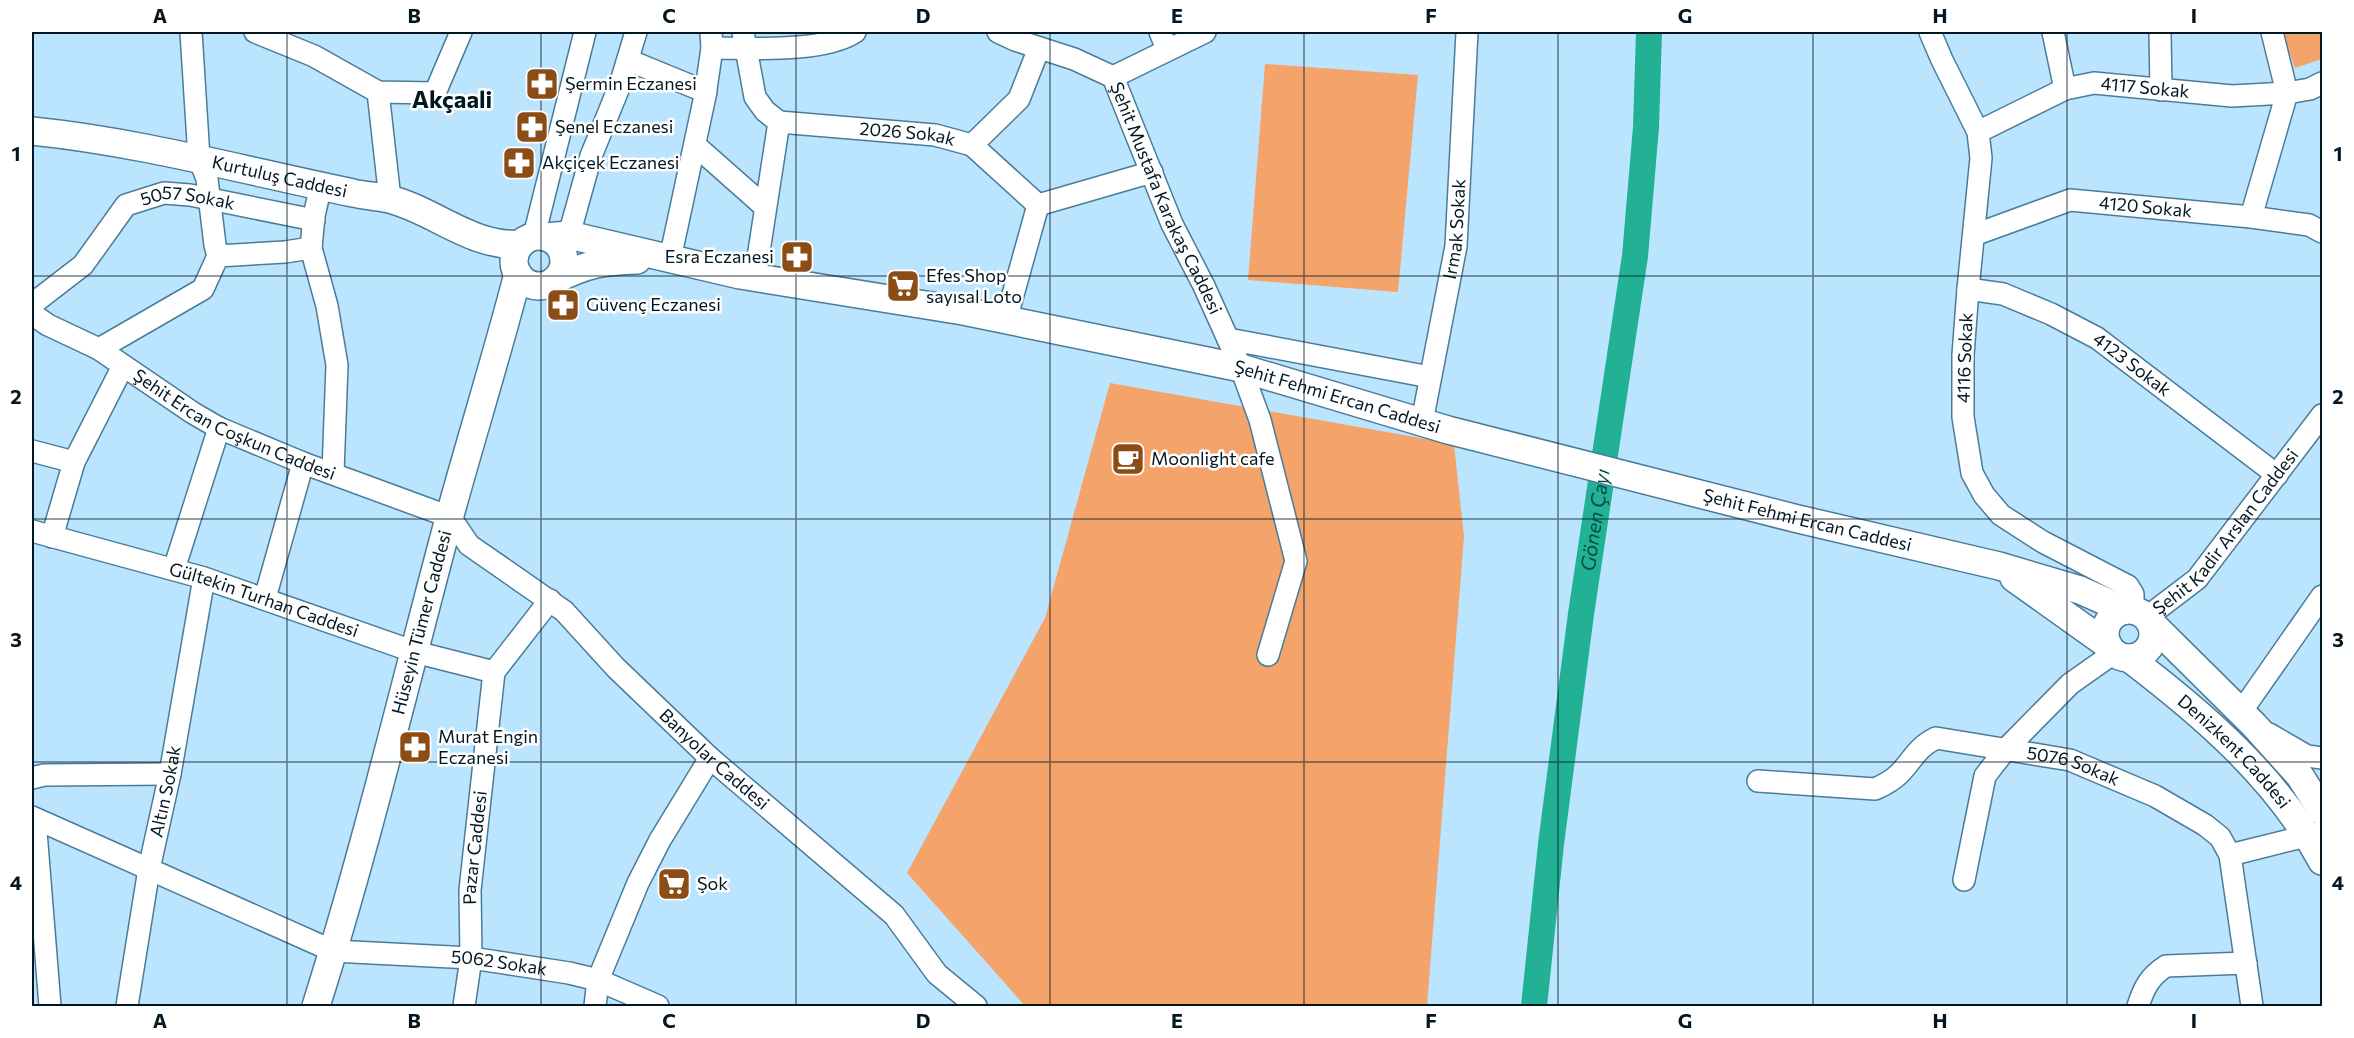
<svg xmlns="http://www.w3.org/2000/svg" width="2354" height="1038" font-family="Commissioner,sans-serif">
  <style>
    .green { fill: #f4a36a }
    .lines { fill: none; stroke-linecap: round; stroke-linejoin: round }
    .river { stroke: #23b195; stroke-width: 26 }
    .minor-casing { stroke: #4a7c99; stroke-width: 24 }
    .major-casing { stroke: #4a7c99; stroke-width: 30 }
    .minor { stroke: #fff; stroke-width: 21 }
    .major { stroke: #fff; stroke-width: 27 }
    .grid { fill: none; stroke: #031722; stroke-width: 1.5; stroke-opacity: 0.55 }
    .labels { text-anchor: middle; stroke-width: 5; stroke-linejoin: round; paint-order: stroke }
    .poi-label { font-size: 18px; fill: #031722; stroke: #fff; text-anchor: start }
    .street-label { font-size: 18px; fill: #031722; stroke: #fff }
    .water-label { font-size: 20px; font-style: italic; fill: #004f41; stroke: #fff }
    .district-label { font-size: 24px; font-weight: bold; fill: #031722; stroke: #fff }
    .neatline { fill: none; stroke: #031722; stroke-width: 2 }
    .grid-label { font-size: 20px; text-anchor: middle; font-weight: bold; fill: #031722 }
  </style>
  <rect width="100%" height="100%" fill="#bbe5ff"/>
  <!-- green -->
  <path class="green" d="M2282,32H2319L2322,41V59L2295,68Z
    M1265,64L1418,75L1398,292L1248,280Z
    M1110,383L1454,444L1464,537L1427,1006H1025L907,873L1045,618Z"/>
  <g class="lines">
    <!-- river -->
    <path class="river" id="s1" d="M1534,1006L1551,844L1581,614L1635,256L1646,127L1649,32"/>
    <defs>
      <g id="minor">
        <path d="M191,32L199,158L207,179L215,245L218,256"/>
        <path d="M255,32L314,56L378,92L435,93L461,32"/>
        <path d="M743,32L755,97L765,111L779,122"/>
        <path id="s2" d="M998,32L1015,40L1074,59L1113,77L1172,224L1204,286L1241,368L1260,420L1296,561L1268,655"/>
        <path d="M1160,32L1167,49"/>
        <path d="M1930,32L1942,60L1978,132L1981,158L1968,289L1963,355V417L1972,473L1984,495L2001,515L2043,542L2128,586L2133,594V610"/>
        <path d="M2053,32L2065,89"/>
        <path d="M2160,32L2161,90"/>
        <path d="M712,48C751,48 823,53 855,32"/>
        <path d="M628,60L706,92"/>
        <path d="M1113,77L1205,32"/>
        <path d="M378,92L390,199"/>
        <path id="s3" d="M779,122L935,135L972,145L1038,205L1152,172"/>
        <path id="s4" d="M1978,132L2065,89L2094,83L2232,96L2287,93L2310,89L2322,83"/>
        <path d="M695,145L765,207"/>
        <path d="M972,145L1019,99L1039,48"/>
        <path d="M321,185L314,216L311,248L327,306L337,365L333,472"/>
        <path d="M2251,217L2287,93L2272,32"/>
        <path d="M569,235L591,156L620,85L636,32"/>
        <path id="s5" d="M1974,235L2070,200L2251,217L2309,225L2322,232"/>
        <path d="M534,236L585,32"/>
        <path d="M670,259L705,96L712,48L711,32"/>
        <path d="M755,277L779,122"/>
        <path id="s6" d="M1968,289L2003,294L2051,314L2097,338L2277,475"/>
        <path id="s7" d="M32,303L35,302L83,265L126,205L164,193L190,195L314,220"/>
        <path id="s8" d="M32,314L48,325L99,349L193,413L219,428L303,463L450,517L469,545L564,611L616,668L710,758L894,915L937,974L976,1006"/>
        <path d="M1006,320L1038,205"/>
        <path d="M1228,339L1430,377"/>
        <path d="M99,349L203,289L218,256L285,252L311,248"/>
        <path id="s9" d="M1422,422L1456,246L1467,32"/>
        <path d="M32,451L74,462"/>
        <path id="s10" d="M32,531L204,578L415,652L494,672"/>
        <path d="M52,537L74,462L123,366"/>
        <path d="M174,569L219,428"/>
        <path d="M265,598L303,463"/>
        <path id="s11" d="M2147,617L2197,579L2322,415"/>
        <path d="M2241,712L2322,596"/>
        <path d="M2269,734L2307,756L2322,758"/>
        <path d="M32,778L44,775L170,774"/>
        <path id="s12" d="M1758,781L1875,789C1884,785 1892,781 1899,774C1913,760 1916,748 1936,738L2070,760L2155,796L2205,825L2220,837L2230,855L2252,1006"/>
        <path id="s13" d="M32,817L333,951L471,958L569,973L598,980L658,1006"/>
        <path d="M35,819L50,1006"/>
        <path d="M2230,855L2322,832"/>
        <path d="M1964,880L1985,776L2006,749L2070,684L2114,653"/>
        <path id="s14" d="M127,1006L149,869L170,774L204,578"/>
        <path id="s15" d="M464,1006L471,958L470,890L494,672L550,600"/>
        <path d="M595,1006L598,980L638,883L660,840L710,758"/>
        <path d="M2138,1006C2144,988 2149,977 2166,966L2246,963"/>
      </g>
      <g id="major">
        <path id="s16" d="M32,131C141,142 246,171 353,193C365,196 377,196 389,199C434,210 472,248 521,244"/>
        <circle cx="539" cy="261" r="25"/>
        <path id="s17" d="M545,237L569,235L740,275L963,311L1241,368L1448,430L1798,519L1999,566L2080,590L2125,610"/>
        <path d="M555,280C585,264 604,261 637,260"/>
        <path d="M2014,578L2108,645"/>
        <circle cx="2129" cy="634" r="24"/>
        <path d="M2152,624L2254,725L2300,776L2322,811"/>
        <path id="s18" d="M2129,658C2204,715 2277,778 2322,861"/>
        <path id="s19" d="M316,1006C367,845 406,679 450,515C472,435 497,355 518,274"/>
      </g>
    </defs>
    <!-- minor casing -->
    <use href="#minor" class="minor-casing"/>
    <!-- major casing -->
    <use href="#major" class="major-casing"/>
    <!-- minor -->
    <use href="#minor" class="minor"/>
    <!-- major -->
    <use href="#major" class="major"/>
  </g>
  <!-- grid -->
  <path class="grid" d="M287,32V1006M541,32V1006M796,32V1006M1050,32V1006M1304,32V1006M1558,32V1006M1813,32V1006M2067,32V1006M32,276H2322M32,519H2322M32,762H2322"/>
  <!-- icons -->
  <defs>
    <symbol id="pharmacy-square" viewBox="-11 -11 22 22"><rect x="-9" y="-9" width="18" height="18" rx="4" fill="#8c4c15" stroke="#fff"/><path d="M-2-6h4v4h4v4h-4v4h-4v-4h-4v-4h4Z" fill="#fff"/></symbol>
    <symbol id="supermarket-square" viewBox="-11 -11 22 22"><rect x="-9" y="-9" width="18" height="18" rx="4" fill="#8c4c15" stroke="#fff"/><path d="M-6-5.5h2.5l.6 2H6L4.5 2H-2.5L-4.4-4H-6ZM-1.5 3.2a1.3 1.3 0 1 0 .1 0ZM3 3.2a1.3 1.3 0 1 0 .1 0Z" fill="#fff"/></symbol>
    <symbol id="cafe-square" viewBox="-11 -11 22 22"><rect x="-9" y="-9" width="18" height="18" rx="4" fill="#8c4c15" stroke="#fff"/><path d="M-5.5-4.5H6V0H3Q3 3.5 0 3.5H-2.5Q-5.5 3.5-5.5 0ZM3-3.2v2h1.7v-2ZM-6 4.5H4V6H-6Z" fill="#fff"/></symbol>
  </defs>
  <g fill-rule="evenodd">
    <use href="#pharmacy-square" x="523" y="65" width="38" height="38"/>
    <use href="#pharmacy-square" x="513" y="108" width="38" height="38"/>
    <use href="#pharmacy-square" x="500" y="144" width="38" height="38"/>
    <use href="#pharmacy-square" x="778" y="238" width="38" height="38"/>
    <use href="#supermarket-square" x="884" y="267" width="38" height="38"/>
    <use href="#pharmacy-square" x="544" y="286" width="38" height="38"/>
    <use href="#cafe-square" x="1109" y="440" width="38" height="38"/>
    <use href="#pharmacy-square" x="396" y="728" width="38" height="38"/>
    <use href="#supermarket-square" x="655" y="865" width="38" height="38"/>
  </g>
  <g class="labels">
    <!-- poi labels -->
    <g class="poi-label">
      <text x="565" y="90">Şermin Eczanesi</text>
      <text x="555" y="133">Şenel Eczanesi</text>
      <text x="542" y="169">Akçiçek Eczanesi</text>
      <text x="774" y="263" text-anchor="end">Esra Eczanesi</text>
      <text x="926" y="282">Efes Shop<tspan x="926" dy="21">sayısal Loto</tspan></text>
      <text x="586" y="311">Güvenç Eczanesi</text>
      <text x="1151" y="465">Moonlight cafe</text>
      <text x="438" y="743">Murat Engin<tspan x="438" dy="21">Eczanesi</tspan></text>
      <text x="697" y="890">Şok</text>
    </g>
    <!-- street labels -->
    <g class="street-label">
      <text dy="6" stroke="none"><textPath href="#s4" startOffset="178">4117 Sokak</textPath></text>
      <text dy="6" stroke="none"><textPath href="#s3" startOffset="129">2026 Sokak</textPath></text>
      <text dy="6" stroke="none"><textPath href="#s16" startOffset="252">Kurtuluş Caddesi</textPath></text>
      <text dy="6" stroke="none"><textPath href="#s2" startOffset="256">Şehit Mustafa Karakaş Caddesi</textPath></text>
      <text dy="6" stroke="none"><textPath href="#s7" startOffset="201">5057 Sokak</textPath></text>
      <text dy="6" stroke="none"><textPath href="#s5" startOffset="178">4120 Sokak</textPath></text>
      <text dy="6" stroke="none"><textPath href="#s9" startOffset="196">Irmak Sokak</textPath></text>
      <text transform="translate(1965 358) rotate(-88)" y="6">4116 Sokak</text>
      <text dy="6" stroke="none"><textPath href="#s6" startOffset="183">4123 Sokak</textPath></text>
      <text dy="6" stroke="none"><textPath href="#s17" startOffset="810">Şehit Fehmi Ercan Caddesi</textPath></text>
      <text dy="6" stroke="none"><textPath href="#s8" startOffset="232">Şehit Ercan Coşkun Caddesi</textPath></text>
      <text dy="6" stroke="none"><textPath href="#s17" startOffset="1296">Şehit Fehmi Ercan Caddesi</textPath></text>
      <text dy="6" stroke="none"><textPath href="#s11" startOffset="117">Şehit Kadir Arslan Caddesi</textPath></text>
      <text dy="6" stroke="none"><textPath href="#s10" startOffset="242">Gültekin Turhan Caddesi</textPath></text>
      <text dy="6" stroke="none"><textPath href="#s19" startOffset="398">Hüseyin Tümer Caddesi</textPath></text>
      <text dy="6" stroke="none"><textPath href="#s18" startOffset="141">Denizkent Caddesi</textPath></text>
      <text dy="6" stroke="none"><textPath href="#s8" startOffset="828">Banyolar Caddesi</textPath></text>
      <text dy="6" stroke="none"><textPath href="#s12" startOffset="338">5076 Sokak</textPath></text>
      <text dy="6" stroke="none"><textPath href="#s14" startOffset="218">Altın Sokak</textPath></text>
      <text dy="6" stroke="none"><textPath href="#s15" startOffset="159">Pazar Caddesi</textPath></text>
      <text dy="6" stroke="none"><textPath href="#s13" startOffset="496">5062 Sokak</textPath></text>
    </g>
    <!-- water labels -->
    <g class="water-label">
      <text dy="7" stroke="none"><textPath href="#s1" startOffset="490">Gönen Çayı</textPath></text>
    </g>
    <!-- district labels -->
    <g class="district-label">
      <text x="452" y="108">Akçaali</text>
    </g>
  </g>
  <!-- border -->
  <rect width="2354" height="1038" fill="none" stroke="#ffffff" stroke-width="66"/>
  <rect x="33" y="33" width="2288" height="972" class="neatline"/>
  <g class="grid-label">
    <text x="160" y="23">A</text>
    <text x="414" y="23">B</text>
    <text x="669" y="23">C</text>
    <text x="923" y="23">D</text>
    <text x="1177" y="23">E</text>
    <text x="1431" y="23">F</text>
    <text x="1685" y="23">G</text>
    <text x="1940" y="23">H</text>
    <text x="2194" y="23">I</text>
    <text x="16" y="161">1</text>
    <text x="2338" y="161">1</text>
    <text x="16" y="404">2</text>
    <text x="2338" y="404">2</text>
    <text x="16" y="647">3</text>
    <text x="2338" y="647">3</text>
    <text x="16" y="890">4</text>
    <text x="2338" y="890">4</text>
    <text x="160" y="1028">A</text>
    <text x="414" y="1028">B</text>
    <text x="669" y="1028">C</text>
    <text x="923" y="1028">D</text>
    <text x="1177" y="1028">E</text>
    <text x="1431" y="1028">F</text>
    <text x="1685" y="1028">G</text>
    <text x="1940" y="1028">H</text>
    <text x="2194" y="1028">I</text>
  </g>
</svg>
